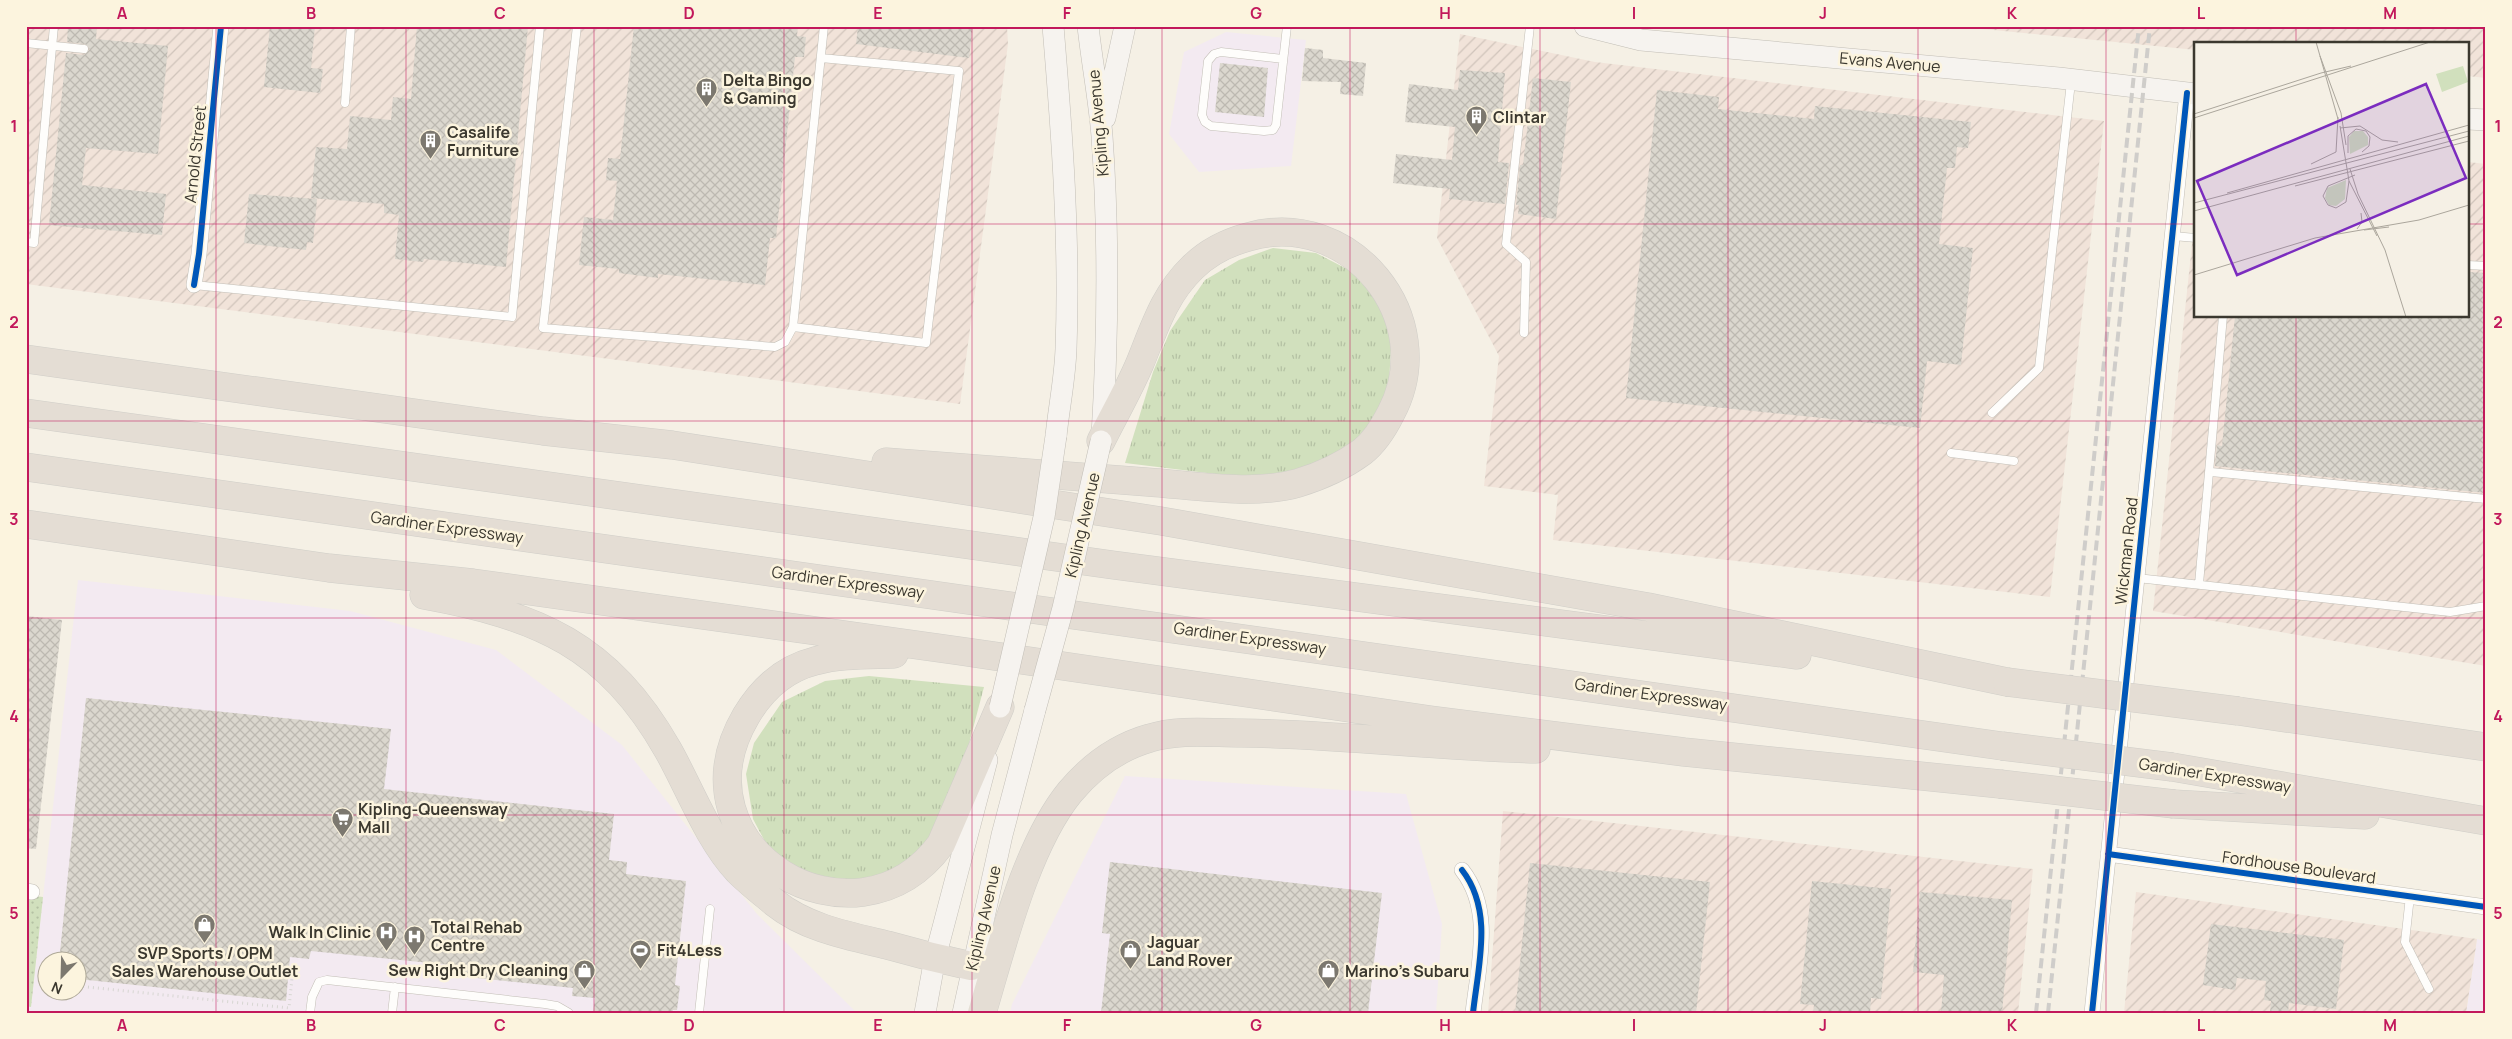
<svg xmlns="http://www.w3.org/2000/svg" width="2512" height="1039" font-family="Manrope,sans-serif">
  <style>
    .commercial { fill: #f3eaf1; fill-rule: evenodd }
    .industrial { fill: url(#industrial-furrows) }
    .grass { fill: url(#grass-tufts) }
    .park { fill: url(#park-dots) }
    .building { fill: url(#building-cross-hatch) }
    .lines { fill: none; stroke-linecap: round; stroke-linejoin: round }
    .service-casing { stroke: #c2beb6; stroke-width: 9 }
    .minor-casing { stroke: #c2beb6; stroke-width: 16 }
    .secondary-casing { stroke: #c2beb6; stroke-width: 22 }
    .motorway-casing { stroke: #d0cec8; stroke-width: 29 }
    .path { stroke: #d7d6d2; stroke-width: 3; stroke-dasharray: 1 4; stroke-linecap: butt }
    .service { stroke: #fefdfb; stroke-width: 8 }
    .minor { stroke: #fefdfb; stroke-width: 15 }
    .secondary { stroke: #f6f3ef; stroke-width: 21 }
    .motorway { stroke: #e4ddd4; stroke-width: 28 }
    .rail { stroke: #cfcdca; stroke-width: 4; stroke-dasharray: 10 5; stroke-linecap: butt }
    .secondary-bridge-casing { stroke: #c2beb6; stroke-width: 22; stroke-linecap: butt }
    .motorway-bridge-casing { stroke: #d0cec8; stroke-width: 29; stroke-linecap: butt }
    .secondary-bridge { stroke: #f6f3ef; stroke-width: 21 }
    .motorway-bridge { stroke: #e4ddd4; stroke-width: 28 }
    .cycleway-casing { stroke: #fcf4de; stroke-width: 9 }
    .cycleway { stroke: #0057b8; stroke-width: 6 }
    .grid { fill: none; stroke: #c2185b; stroke-width: 1; stroke-opacity: 0.55 }
    .labels { text-anchor: middle; stroke-width: 5; stroke-linejoin: round; paint-order: stroke }
    .street-label { font-size: 16px; fill: #3b382f; stroke: #fcf4de }
    .poi-label { font-size: 16px; font-weight: bold; fill: #3b382f; stroke: #fcf4de; text-anchor: start }
    .inset-road { fill: none; stroke: #aba69c; stroke-width: 1 }
    .view { fill: #7b2cbf; fill-opacity: 0.15; stroke: #7b2cbf; stroke-width: 2.5 }
    .inset-edge { fill: none; stroke: #3b382f; stroke-width: 2.5 }
    .neatline { fill: none; stroke: #c2185b; stroke-width: 2 }
    .grid-label { font-size: 16px; text-anchor: middle; font-weight: bold; fill: #c2185b }
  </style>
  <defs>
    <pattern id="industrial-furrows" width="10" height="10" patternUnits="userSpaceOnUse" patternTransform="scale(1.25)"><rect width="10" height="10" fill="#f1e3d9"/><path d="M-1 1l2-2M0 10L10 0M9 11l2-2" fill="none" stroke="#d0c4bb"/></pattern>
    <pattern id="grass-tufts" width="24" height="20" patternUnits="userSpaceOnUse" patternTransform="scale(1.25)"><rect width="24" height="20" fill="#d1e0bd"/><path d="M3 7l-1-3M5 7V3M7 7l1-3M15 17l-1-3M17 17v-4M19 17l1-3" fill="none" stroke="#b4c1a3"/></pattern>
    <pattern id="park-dots" width="8" height="8" patternUnits="userSpaceOnUse" patternTransform="scale(1.25)"><rect width="8" height="8" fill="#d1e0bd"/><path d="M2 2h.1M6 6h.1" fill="none" stroke="#b4c1a3" stroke-width="1.8" stroke-linecap="round"/></pattern>
    <pattern id="building-cross-hatch" width="8" height="8" patternUnits="userSpaceOnUse" patternTransform="scale(1.25)"><rect width="8" height="8" fill="#dbd7ce"/><path d="M0 0l8 8M0 8l8-8" fill="none" stroke="#bdb9b1"/></pattern>
  </defs>
  <rect width="100%" height="100%" fill="#f5f0e5"/>
  <!-- commercial -->
  <path class="commercial" d="M1226,32L1306,40L1291,166L1199,172L1169,134L1184,52Z
    M78,580L350,611L496,650L622,745L757,914L857,1013H26V1006H31ZM48,962H78V992H48Z
    M1125,776L1406,794L1442,924L1436,1013H1010L1012,1004Z
    M2477,939L2486,941V1013H2466Z"/>
  <!-- industrial -->
  <path class="industrial" d="M26,26H1007L1008,44L960,404L26,284Z
    M1953,26H2486V78L2468,76V44H2196V50Z
    M1460,34L1595,62L2104,121L2050,597L1553,540L1558,495L1484,486L1499,356L1437,238Z
    M2468,162L2486,164V666L2153,611L2196,207V316H2468Z
    M1503,811L2033,869L2018,1013H1488Z
    M2136,892L2477,939L2466,1013H2124Z"/>
  <!-- grass -->
  <path class="grass" d="M1273,248L1316,253L1349,270L1376,295L1392,329L1388,402L1360,440L1329,460L1283,475L1240,477L1125,463L1153,372L1170,331L1205,280L1239,260Z
    M869,676L984,687L966,755L925,849L889,876L854,882L807,873L771,853L753,819L746,774L754,743L782,702L825,681Z"/>
  <!-- park -->
  <path class="park" d="M26,895L43,897L31,1007L26,1006Z"/>
  <!-- building -->
  <path class="building" d="M68,26H97L96,39L168,46L158,154L86,148L82,185L166,194L162,235L49,225L66,53L84,55L90,49L85,44L67,42Z
    M270,26H315L311,68L323,69L320,93L264,87Z
    M417,26H528L506,267L424,259L423,262L395,259L399,215L384,213V204L311,198L316,147L347,149L350,116L391,120L393,97L411,99Z
    M634,26H798L797,36L806,37L804,57H795L776,238H770L765,285L658,274V278L619,273V269L579,265L584,217L613,220L617,181L606,180L608,158L620,159Z
    M858,26H973L969,58L856,44Z
    M1305,48L1323,50V58L1366,63L1363,96L1340,94L1341,82L1302,81Z
    M1220,63L1268,68L1264,117L1215,112Z
    M1460,70L1505,73L1498,162L1509,163L1505,204L1449,199L1450,189L1393,183L1396,154L1452,160L1455,127L1405,122L1409,84L1458,90Z
    M1533,78L1571,82L1556,219L1518,214L1519,205H1516L1520,165H1523Z
    M1657,90L1719,97L1718,109L1814,119L1815,106L1971,122L1968,148L1957,147L1955,168H1947L1939,244L1973,248L1961,365L1927,361L1920,428L1626,398Z
    M249,194L317,199L313,243L307,242L306,250L244,243Z
    M2468,272L2486,273V493L2215,466L2217,445L2222,446L2235,316H2468Z
    M26,616L62,620L36,849L26,848Z
    M86,698L391,729L384,789L614,814L609,860L627,862L626,874L686,881L675,985L680,986L677,1010H673L672,1013H593L595,998L572,996L573,988L449,975L450,965L311,951L309,959L290,957L286,1001L78,979V962H59Z
    M1110,862L1382,893L1368,1013H1101L1110,934L1102,933Z
    M1530,863L1710,882L1696,1013H1515Z
    M1812,881L1891,889L1881,999L1871,998L1870,1013H1813L1814,1005L1800,1004Z
    M1920,892L2012,900L2002,1013H1941L1944,975L1913,972Z
    M2211,924L2344,940L2336,1009L2289,1003L2288,1013H2270L2271,1001L2264,1000L2266,981L2237,978L2235,990L2203,985Z"/>
  <g class="lines">
    <defs>
      <path id="service" d="M577,26L543,328L775,347L785,342L793,327L824,26
        M26,43L84,49
        M1283,59L1221,52L1214,54L1208,61L1202,115L1205,122L1211,126L1264,131L1273,130L1276,125L1287,26
        M345,103L351,26
        M2173,236L2196,238
        M26,242L34,243L54,26
        M2468,265L2486,266
        M194,285L512,317L540,26
        M793,327L926,343L959,71L821,58
        M1524,333L1526,262L1506,244L1530,26
        M1992,413L2039,368L2071,82
        M1951,453L2014,461
        M2211,472L2486,499
        M2137,578L2450,612L2486,606
        M2199,584L2223,316
        M2410,896L2405,942L2429,989
        M310,1013L312,997L319,982L327,980L545,1004L557,1006L569,1013
        M392,1013L395,987
        M699,1013L710,909"/>
      <path id="minor" d="M194,285L199,254L221,26
        M2108,854L2486,907
        M1462,870C1494,911 1478,966 1473,1013
        M26,891L32,892
        M2092,1013L2187,93"/>
      <path id="secondary" d="M1053,26C1062,133 1070,241 1066,349C1065,378 1059,407 1056,436
        M1088,26C1092,63 1099,99 1102,136C1109,235 1108,336 1102,436
        M1585,26L1641,40L2059,78L2196,94
        M1105,118L1125,26
        M2468,119L2486,120
        M925,1013L935,958L987,760
        M963,1013L1002,835L1035,710"/>
      <path id="motorway" d="M26,359L543,431L672,445L1161,521L1648,607L2007,682
        M26,413L1113,565L1797,655
        M886,462C973,468 1060,475 1147,482C1193,485 1253,496 1298,483C1321,476 1343,466 1362,452C1375,442 1384,427 1391,413C1441,319 1350,207 1248,237C1226,243 1208,252 1192,268C1164,295 1154,329 1140,363C1129,389 1114,415 1101,441
        M26,467C684,565 1344,649 2002,746
        M26,524L329,568L473,583L960,651L1431,720L1684,752L2000,784
        M424,595C539,616 608,645 668,750C689,787 708,839 738,871C749,882 763,893 775,903C806,928 849,936 887,945C915,953 943,960 971,966
        M894,654C868,655 840,654 815,661C783,669 762,689 746,716C668,849 855,961 941,844L1000,707
        M2238,711L2486,747
        M2172,767L2486,821
        M2174,804L2365,815
        M982,1013C1002,946 1026,846 1070,792C1091,767 1118,747 1150,738C1179,729 1211,733 1241,733C1339,734 1437,747 1536,749"/>
    </defs>
    <!-- service casing -->
    <use href="#service" class="service-casing"/>
    <!-- minor casing -->
    <use href="#minor" class="minor-casing"/>
    <!-- secondary casing -->
    <use href="#secondary" class="secondary-casing"/>
    <!-- motorway casing -->
    <use href="#motorway" class="motorway-casing"/>
    <!-- path -->
    <path class="path" d="M78,986L289,1008L292,978L299,965"/>
    <!-- service -->
    <use href="#service" class="service"/>
    <!-- minor -->
    <use href="#minor" class="minor"/>
    <!-- secondary -->
    <use href="#secondary" class="secondary"/>
    <!-- motorway -->
    <use href="#motorway" class="motorway"/>
    <!-- rail -->
    <path class="rail" d="M2036,1013L2139,26
      M2048,1013L2150,26"/>
    <defs>
      <path id="secondary-bridge" d="M1000,707L1044,517L1056,436
        M1035,710L1063,608L1101,441"/>
      <path id="motorway-bridge" d="M2007,682L2238,711
        M2002,746L2172,767
        M2000,784L2174,804"/>
    </defs>
    <!-- secondary-bridge casing -->
    <use href="#secondary-bridge" class="secondary-bridge-casing"/>
    <!-- motorway-bridge casing -->
    <use href="#motorway-bridge" class="motorway-bridge-casing"/>
    <!-- secondary-bridge -->
    <use href="#secondary-bridge" class="secondary-bridge"/>
    <!-- motorway-bridge -->
    <use href="#motorway-bridge" class="motorway-bridge"/>
    <defs>
      <path id="cycleway" d="M194,285L199,254L221,26
        M2108,854L2486,907
        M1462,870C1494,911 1478,966 1473,1013
        M2092,1013L2187,93"/>
    </defs>
    <!-- cycleway casing -->
    <use href="#cycleway" class="cycleway-casing"/>
    <!-- cycleway -->
    <use href="#cycleway" class="cycleway"/>
  </g>
  <!-- grid -->
  <path class="grid" d="M216,26V1013M406,26V1013M594,26V1013M784,26V1013M972,26V1013M1162,26V1013M1350,26V1013M1540,26V1013M1728,26V1013M1918,26V1013M2106,26V1013M2296,26V44M26,224H2196M2468,224H2486M2296,316V1013M26,421H2486M26,618H2486M26,815H2486"/>
  <!-- icons -->
  <defs>
    <symbol id="building-pin" viewBox="-11 -11 22 30"><path d="M0 17L-7.5 6A9.5 9.5 0 1 1 7.5 6Z" fill="#7c786f" stroke="#fcf4de"/><path d="M-4-6H4V6H1V3H-1V6H-4ZM-2.5-4.3h1.7v1.8h-1.7ZM.8-4.3h1.7v1.8H.8ZM-2.5-1h1.7V.8h-1.7ZM.8-1h1.7V.8H.8Z" fill="#fff"/></symbol>
    <symbol id="supermarket-pin" viewBox="-11 -11 22 30"><path d="M0 17L-7.5 6A9.5 9.5 0 1 1 7.5 6Z" fill="#7c786f" stroke="#fcf4de"/><path d="M-6-5.5h2.5l.6 2H6L4.5 2H-2.5L-4.4-4H-6ZM-1.5 3.2a1.3 1.3 0 1 0 .1 0ZM3 3.2a1.3 1.3 0 1 0 .1 0Z" fill="#fff"/></symbol>
    <symbol id="shop-pin" viewBox="-11 -11 22 30"><path d="M0 17L-7.5 6A9.5 9.5 0 1 1 7.5 6Z" fill="#7c786f" stroke="#fcf4de"/><path d="M-5-2.5h2.3a2.7 3.5 0 0 1 5.4 0H5L5.5 6h-11ZM-1.5-2.5h3a1.5 2.3 0 0 0-3 0Z" fill="#fff"/></symbol>
    <symbol id="hospital-pin" viewBox="-11 -11 22 30"><path d="M0 17L-7.5 6A9.5 9.5 0 1 1 7.5 6Z" fill="#7c786f" stroke="#fcf4de"/><path d="M-5-5h3v3.5h4V-5h3V5h-3V1.5h-4V5h-3Z" fill="#fff"/></symbol>
    <symbol id="stadium-pin" viewBox="-11 -11 22 30"><path d="M0 17L-7.5 6A9.5 9.5 0 1 1 7.5 6Z" fill="#7c786f" stroke="#fcf4de"/><path d="M0-5a6.5 5 0 1 0 0 10a6.5 5 0 1 0 0-10ZM-3.5-1.8h7v3.6h-7Z" fill="#fff"/></symbol>
  </defs>
  <g fill-rule="evenodd">
    <use href="#building-pin" x="694" y="76" width="25" height="34"/>
    <use href="#building-pin" x="1464" y="104" width="25" height="34"/>
    <use href="#building-pin" x="418" y="128" width="25" height="34"/>
    <use href="#supermarket-pin" x="330" y="806" width="25" height="34"/>
    <use href="#shop-pin" x="192" y="912" width="25" height="34"/>
    <use href="#hospital-pin" x="374" y="920" width="25" height="34"/>
    <use href="#hospital-pin" x="402" y="924" width="25" height="34"/>
    <use href="#stadium-pin" x="628" y="938" width="25" height="34"/>
    <use href="#shop-pin" x="1118" y="938" width="25" height="34"/>
    <use href="#shop-pin" x="572" y="958" width="25" height="34"/>
    <use href="#shop-pin" x="1316" y="958" width="25" height="34"/>
  </g>
  <g class="labels">
    <!-- street labels -->
    <g class="street-label">
      <text transform="translate(1890 62) rotate(5)" y="6">Evans Avenue</text>
      <text transform="translate(1098 123) rotate(-95)" y="6">Kipling Avenue</text>
      <text transform="translate(195 154) rotate(-84)" y="6">Arnold Street</text>
      <text transform="translate(1082 525) rotate(-77)" y="6">Kipling Avenue</text>
      <text transform="translate(447 527) rotate(8)" y="6">Gardiner Expressway</text>
      <text transform="translate(2126 551) rotate(-84)" y="6">Wickman Road</text>
      <text transform="translate(848 582) rotate(8)" y="6">Gardiner Expressway</text>
      <text transform="translate(1250 638) rotate(8)" y="6">Gardiner Expressway</text>
      <text transform="translate(1651 694) rotate(8)" y="6">Gardiner Expressway</text>
      <text transform="translate(2215 775) rotate(9)" y="6">Gardiner Expressway</text>
      <text transform="translate(2299 867) rotate(8)" y="6">Fordhouse Boulevard</text>
      <text transform="translate(983 918) rotate(-77)" y="6">Kipling Avenue</text>
    </g>
    <!-- poi labels -->
    <g class="poi-label">
      <text x="723" y="86">Delta Bingo<tspan x="723" dy="18">&amp; Gaming</tspan></text>
      <text x="1493" y="123">Clintar</text>
      <text x="447" y="138">Casalife<tspan x="447" dy="18">Furniture</tspan></text>
      <text x="358" y="815">Kipling-Queensway<tspan x="358" dy="18">Mall</tspan></text>
      <text x="431" y="933">Total Rehab<tspan x="431" dy="18">Centre</tspan></text>
      <text x="371" y="938" text-anchor="end">Walk In Clinic</text>
      <text x="1147" y="948">Jaguar<tspan x="1147" dy="18">Land Rover</tspan></text>
      <text x="657" y="956">Fit4Less</text>
      <text x="205" y="959" text-anchor="middle">SVP Sports / OPM<tspan x="205" dy="18">Sales Warehouse Outlet</tspan></text>
      <text x="568" y="976" text-anchor="end">Sew Right Dry Cleaning</text>
      <text x="1345" y="977">Marino’s Subaru</text>
    </g>
  </g>
  <!-- overview -->
  <g transform="translate(2194 42)">
    <rect width="275" height="275" fill="#f5f0e5"/>
    <path d="M160,89H169L174,95V103L156,112L155,95ZM152,138L151,157L142,164L135,163L131,156L133,146Z" fill="#d1e0bd"/>
    <path d="M269,24L274,40L248,50L242,32Z" fill="#d1e0bd"/>
    <path class="inset-road" d="M122,0L144,77M126,14L147,71L152,103M0,72L127,31L157,24M0,76L236,0M146,84L155,139L183,194M146,86L166,84L188,98L204,100M154,111V94L162,87L172,89L176,95L175,104L168,110M117,122L142,110L144,75M156,127L164,152L191,208L212,275M155,139L152,160L142,166L134,163L129,154L134,144L161,133M101,144L275,99M33,151L275,83M0,161L275,89M0,169L275,94M163,187L168,180L167,171M170,188L195,185M0,233L121,196L225,178L275,163"/>
    <path class="view" d="M232,42L272,136L43,233L3,139Z"/>
    <rect width="275" height="275" class="inset-edge"/>
  </g>
  <!-- border -->
  <rect width="2512" height="1039" fill="none" stroke="#fcf4de" stroke-width="55"/>
  <!-- north arrow -->
  <g transform="translate(62 976) rotate(203)"><circle r="24" fill="#fcf4de" stroke="#afa998"/>
  <path d="M0-4L9 19L0 12L-9 19Z" fill="#7c786f"/>
  <text y="-8" font-size="14" font-weight="bold" text-anchor="middle" fill="#3b382f">N</text>
  </g>
  <rect x="28" y="28" width="2456" height="984" class="neatline"/>
  <g class="grid-label">
    <text x="122" y="19">A</text>
    <text x="311" y="19">B</text>
    <text x="500" y="19">C</text>
    <text x="689" y="19">D</text>
    <text x="878" y="19">E</text>
    <text x="1067" y="19">F</text>
    <text x="1256" y="19">G</text>
    <text x="1445" y="19">H</text>
    <text x="1634" y="19">I</text>
    <text x="1823" y="19">J</text>
    <text x="2012" y="19">K</text>
    <text x="2201" y="19">L</text>
    <text x="2390" y="19">M</text>
    <text x="14" y="132">1</text>
    <text x="2498" y="132">1</text>
    <text x="14" y="328">2</text>
    <text x="2498" y="328">2</text>
    <text x="14" y="525">3</text>
    <text x="2498" y="525">3</text>
    <text x="14" y="722">4</text>
    <text x="2498" y="722">4</text>
    <text x="14" y="919">5</text>
    <text x="2498" y="919">5</text>
    <text x="122" y="1031">A</text>
    <text x="311" y="1031">B</text>
    <text x="500" y="1031">C</text>
    <text x="689" y="1031">D</text>
    <text x="878" y="1031">E</text>
    <text x="1067" y="1031">F</text>
    <text x="1256" y="1031">G</text>
    <text x="1445" y="1031">H</text>
    <text x="1634" y="1031">I</text>
    <text x="1823" y="1031">J</text>
    <text x="2012" y="1031">K</text>
    <text x="2201" y="1031">L</text>
    <text x="2390" y="1031">M</text>
  </g>
</svg>
